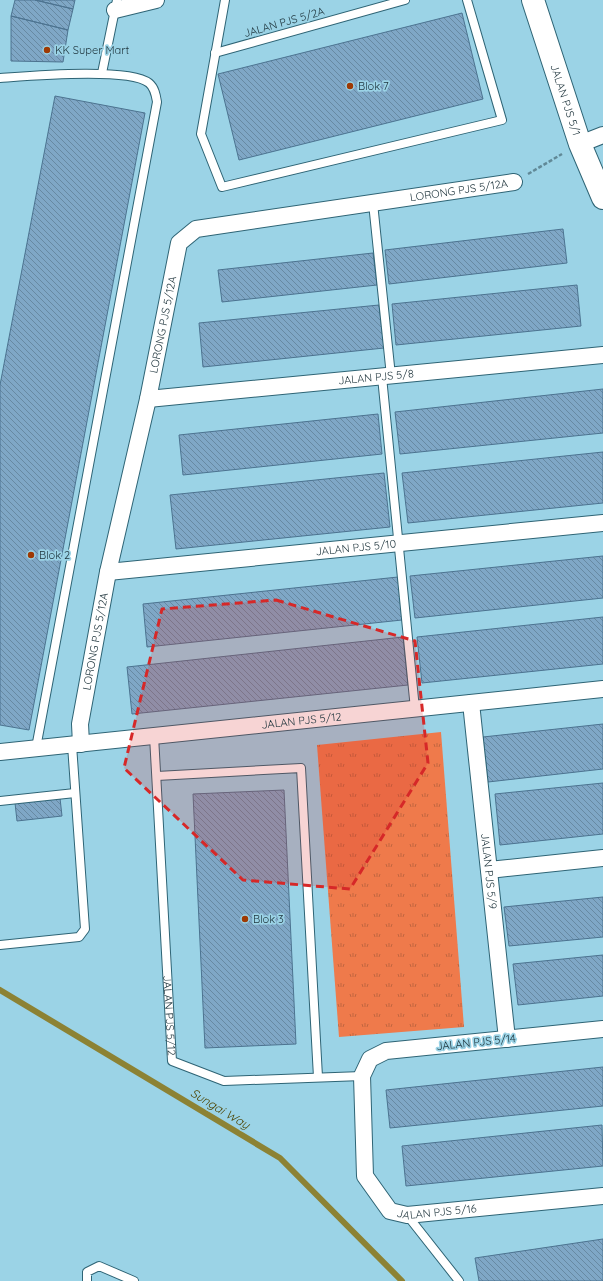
<svg xmlns="http://www.w3.org/2000/svg" width="603" height="1281" font-family="Quicksand,sans-serif">
  <style>
    .park { fill: url(#park-tufts) }
    .lines { fill: none; stroke-linecap: round; stroke-linejoin: round }
    .stream { stroke: #8c8234; stroke-width: 6 }
    .building { fill: url(#building-back-hatch); stroke: #4c7390 }
    .lane-casing { stroke: #2e6475; stroke-width: 10 }
    .street-casing { stroke: #2e6475; stroke-width: 18 }
    .secondary-casing { stroke: #2e6475; stroke-width: 24 }
    .path { stroke: #618997; stroke-width: 2.5; stroke-dasharray: 4 2; stroke-linecap: butt }
    .lane { stroke: #fff; stroke-width: 8 }
    .street { stroke: #fff; stroke-width: 16 }
    .secondary { stroke: #fff; stroke-width: 22 }
    .marked { fill: #d62828; fill-opacity: 0.2; stroke: #d62828; stroke-width: 3; stroke-dasharray: 8 5; stroke-linejoin: round }
    .poi-dot { fill: #9e3a04; stroke: #9bd3e6; stroke-width: 1.5 }
    .labels { text-anchor: middle; stroke-width: 3.5; stroke-linejoin: round; paint-order: stroke }
    .street-label { font-size: 11px; fill: #1c323a; stroke: #9bd3e6 }
    .poi-label { font-size: 11px; fill: #1c323a; stroke: #9bd3e6; text-anchor: start }
    .water-label { font-size: 12px; font-style: italic; fill: #4e4606; stroke: #9bd3e6 }
  </style>
  <defs>
    <pattern id="park-tufts" width="24" height="20" patternUnits="userSpaceOnUse"><rect width="24" height="20" fill="#ef7a4b"/><path d="M3 7l-1-3M5 7V3M7 7l1-3M15 17l-1-3M17 17v-4M19 17l1-3" fill="none" stroke="#c1653f"/></pattern>
    <pattern id="building-back-hatch" width="6" height="6" patternUnits="userSpaceOnUse"><rect width="6" height="6" fill="#7fa7c6"/><path d="M-1 5l2 2M0 0l6 6M5-1l2 2" fill="none" stroke="#6789a2"/></pattern>
  </defs>
  <rect width="100%" height="100%" fill="#9bd3e6"/>
  <!-- park -->
  <path class="park" d="M441,732L464,1027L339,1037L317,745Z"/>
  <g class="lines">
    <!-- stream -->
    <path class="stream" d="M0,990L280,1158L402,1281"/>
  </g>
  <!-- building -->
  <path class="building" d="M15,0H35L73,9L68,30L11,16Z
    M35,0H75L73,9Z
    M462,13L483,99L239,160L218,74Z
    M11,16L68,30L63,62L11,61Z
    M55,96L145,113L29,730L0,725V385Z
    M563,229L567,263L389,284L385,250Z
    M373,253L377,285L222,302L218,270Z
    M577,285L581,326L396,345L392,304Z
    M379,305L384,348L203,367L199,323Z
    M603,389V433L400,454L395,412Z
    M378,414L382,454L183,475L179,435Z
    M603,452V503L408,523L402,473Z
    M384,473L390,527L176,549L170,495Z
    M603,556V598L415,618L410,576Z
    M398,577L402,620L147,647L143,604Z
    M603,617V664L422,683L417,637Z
    M403,637L408,685L132,714L127,667Z
    M603,724V769L488,782L483,737Z
    M603,783V834L500,845L495,794Z
    M284,790L296,1044L205,1048L193,794Z
    M60,798L62,816L17,821L15,803Z
    M603,897V937L509,946L504,907Z
    M603,955V996L518,1005L513,964Z
    M603,1067V1106L390,1128L386,1090Z
    M602,1125L603,1166L406,1186L402,1146Z
    M603,1239V1281H479L475,1258Z"/>
  <g class="lines">
    <defs>
      <g id="lane">
        <path d="M225,0L201,134L222,187L502,120L467,0"/>
        <path d="M215,53L405,0"/>
        <path d="M102,73L117,0"/>
        <path d="M0,78C28,76 129,67 149,83C155,88 156,96 157,102L36,748"/>
        <path d="M373,203L391,376"/>
        <path d="M382,377L415,709"/>
        <path id="s1" d="M154,736L172,1061L224,1081L362,1076"/>
        <path d="M157,776L301,768L318,1077"/>
        <path d="M0,801L75,793"/>
        <path d="M0,945L79,937L85,929L72,745"/>
        <path d="M407,1215L459,1281"/>
        <path d="M87,1281V1272L99,1266L134,1281"/>
      </g>
      <g id="street">
        <path d="M115,10L156,0"/>
        <path d="M580,144L603,135"/>
        <path id="s2" d="M148,399L603,355"/>
        <path id="s3" d="M108,572L603,523"/>
        <path id="s4" d="M471,703L507,1039"/>
        <path id="s5" d="M81,744L80,724L108,572L148,399L179,243L196,229L514,182"/>
        <path id="s6" d="M0,752L603,689"/>
        <path d="M489,870L603,858"/>
        <path id="s7" d="M603,1029L386,1051L370,1059L362,1076L365,1176L390,1211L407,1215L603,1196"/>
      </g>
      <g id="secondary">
        <path id="s8" d="M533,0L580,144L603,198"/>
      </g>
    </defs>
    <!-- lane casing -->
    <use href="#lane" class="lane-casing"/>
    <!-- street casing -->
    <use href="#street" class="street-casing"/>
    <!-- secondary casing -->
    <use href="#secondary" class="secondary-casing"/>
    <!-- path -->
    <path class="path" d="M528,174L562,154"/>
    <!-- lane -->
    <use href="#lane" class="lane"/>
    <!-- street -->
    <use href="#street" class="street"/>
    <!-- secondary -->
    <use href="#secondary" class="secondary"/>
  </g>
  <!-- marked area -->
  <path class="marked" d="M276,600L415,641L428,763L350,889L243,880L124,768L162,609Z"/>
  <!-- markers -->
  <g class="poi-dot">
    <circle cx="47" cy="50" r="4"/>
    <circle cx="350" cy="86" r="4"/>
    <circle cx="31" cy="555" r="4"/>
    <circle cx="245" cy="919" r="4"/>
  </g>
  <g class="labels">
    <!-- street labels -->
    <g class="street-label">
      <text transform="translate(284 22) rotate(-16)" y="4">JALAN PJS 5/2A</text>
      <text dy="4" stroke="none"><textPath href="#s8" startOffset="105">JALAN PJS 5/1</textPath></text>
      <text dy="4" stroke="none"><textPath href="#s5" startOffset="799">LORONG PJS 5/12A</textPath></text>
      <text dy="4" stroke="none"><textPath href="#s5" startOffset="428">LORONG PJS 5/12A</textPath></text>
      <text dy="4" stroke="none"><textPath href="#s2" startOffset="229">JALAN PJS 5/8</textPath></text>
      <text dy="4" stroke="none"><textPath href="#s3" startOffset="249">JALAN PJS 5/10</textPath></text>
      <text dy="4" stroke="none"><textPath href="#s5" startOffset="104">LORONG PJS 5/12A</textPath></text>
      <text dy="4" stroke="none"><textPath href="#s6" startOffset="303">JALAN PJS 5/12</textPath></text>
      <text dy="4" stroke="none"><textPath href="#s4" startOffset="169">JALAN PJS 5/9</textPath></text>
      <text dy="4" stroke="none"><textPath href="#s1" startOffset="280">JALAN PJS 5/12</textPath></text>
      <text transform="translate(476 1042) rotate(-6)" y="4">JALAN PJS 5/14</text>
      <text dy="4" stroke="none"><textPath href="#s7" startOffset="445">JALAN PJS 5/16</textPath></text>
    </g>
    <!-- poi labels -->
    <g class="poi-label">
      <text x="55" y="54">KK Super Mart</text>
      <text x="358" y="90">Blok 7</text>
      <text x="39" y="559">Blok 2</text>
      <text x="253" y="923">Blok 3</text>
    </g>
    <!-- water labels -->
    <g class="water-label">
      <text transform="translate(220 1109) rotate(31)" y="4">Sungai Way</text>
    </g>
  </g>
</svg>
